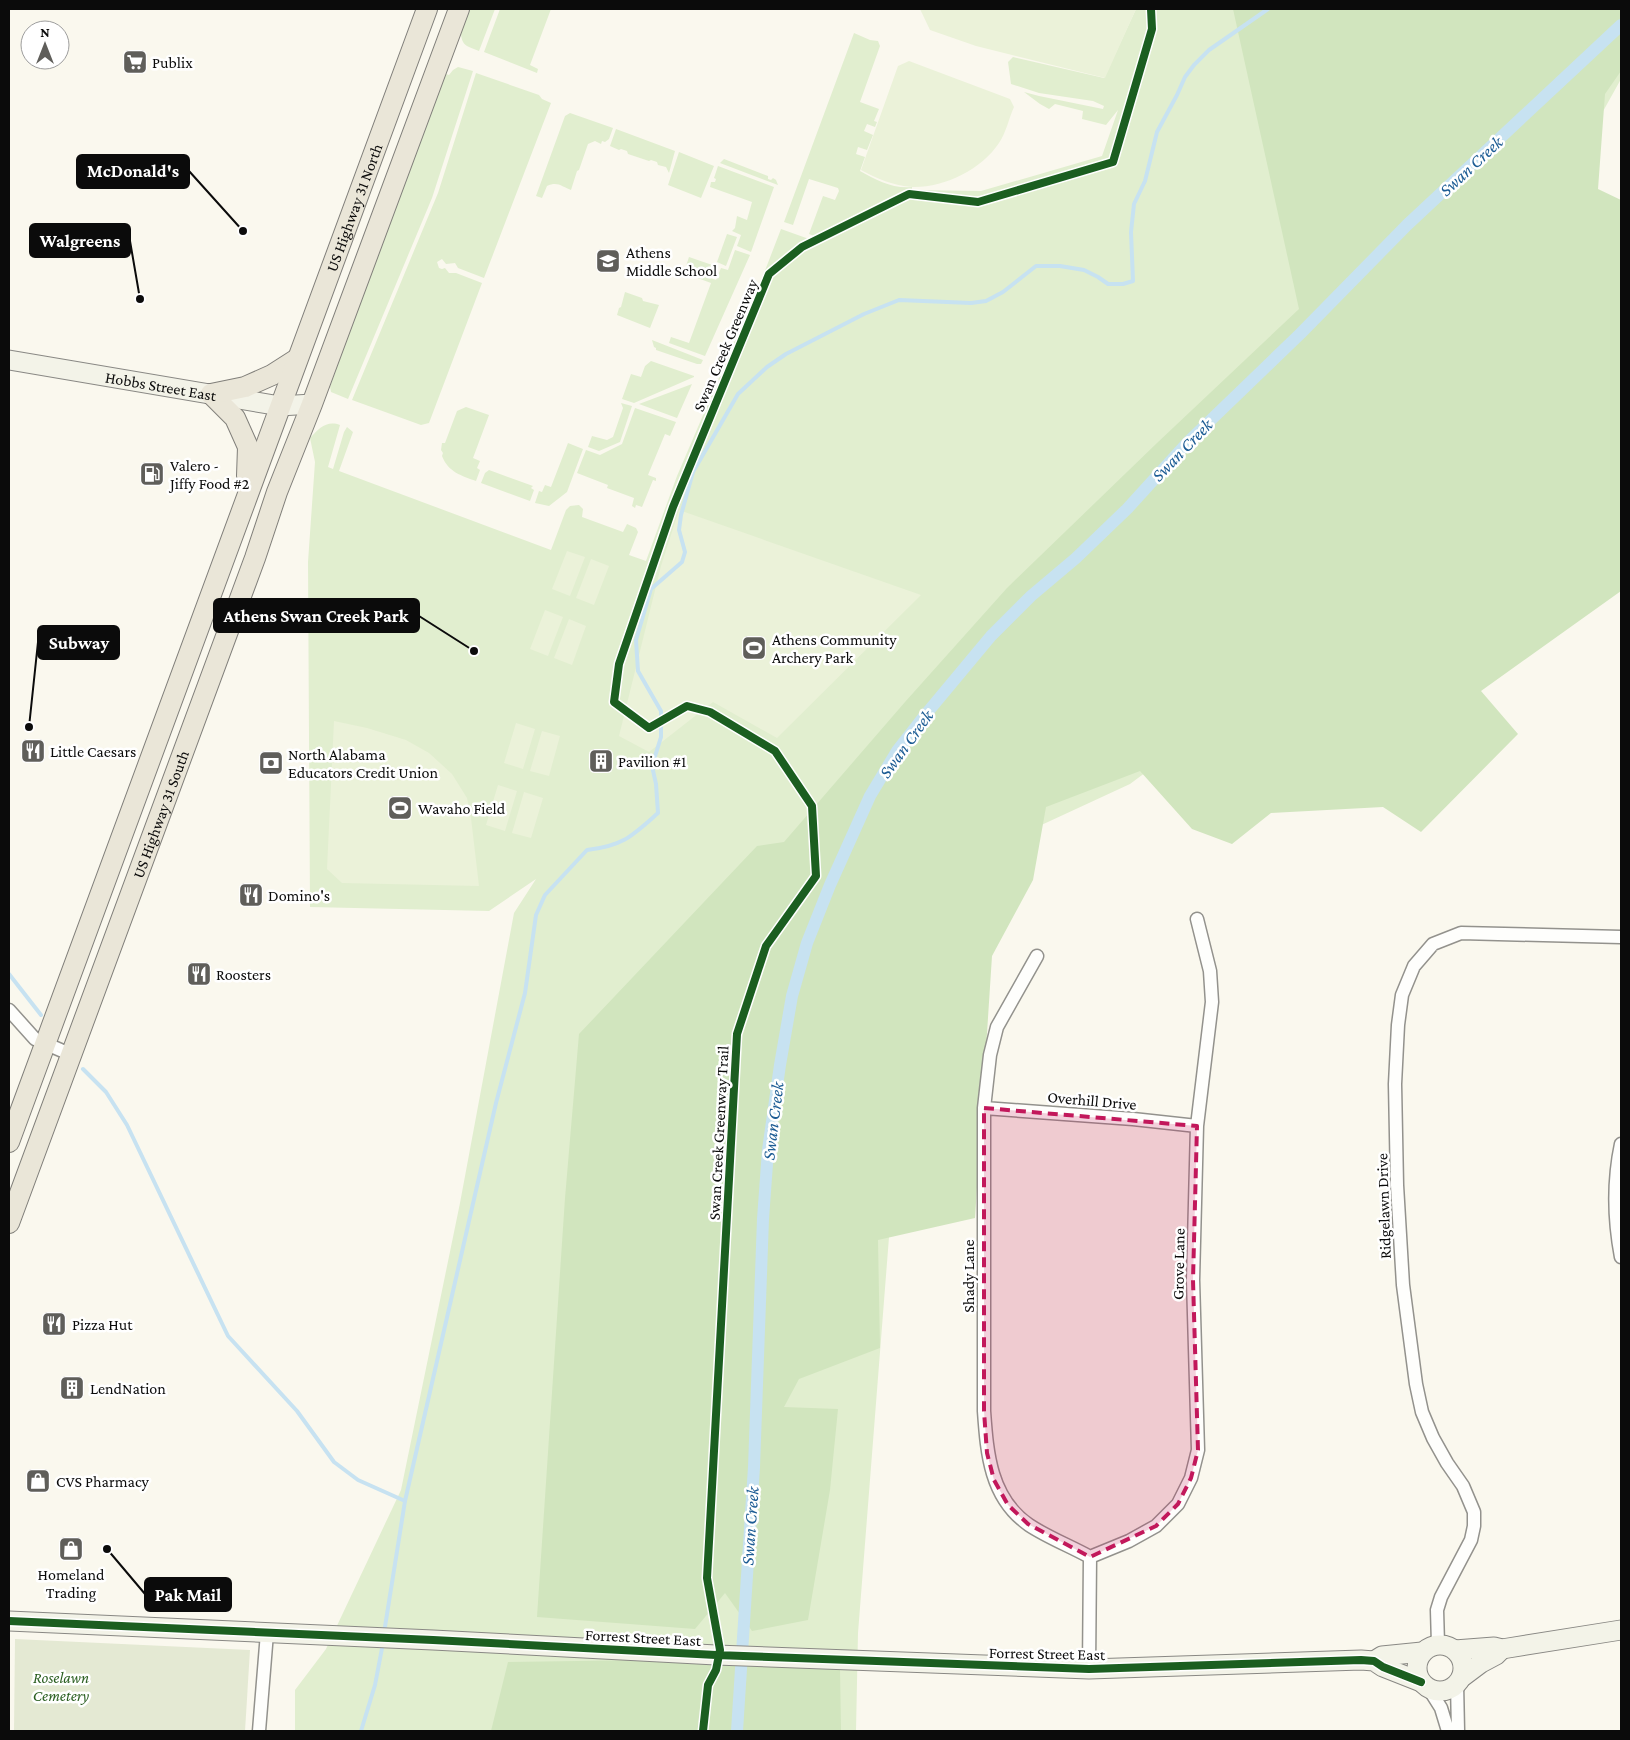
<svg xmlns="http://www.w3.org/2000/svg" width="1630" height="1740" font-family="'Crimson Pro',serif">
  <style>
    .green { fill: #e1eecf }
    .forest { fill: #d1e5be }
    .cemetery { fill: #e4e9d3 }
    .pitch { fill: #ebf2d9 }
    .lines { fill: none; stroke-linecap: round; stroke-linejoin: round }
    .stream { stroke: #c7e2f1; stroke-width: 4 }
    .canal { stroke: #c7e2f1; stroke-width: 12 }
    .street-casing { stroke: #93928d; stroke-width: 15 }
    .secondary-casing { stroke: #898884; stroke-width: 21 }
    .primary-casing { stroke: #807f7a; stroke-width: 22 }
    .street { stroke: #fefefc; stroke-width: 12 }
    .secondary { stroke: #f3f3e8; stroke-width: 19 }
    .primary { stroke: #eae6d8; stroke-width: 20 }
    .cycleway-casing { stroke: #fff; stroke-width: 11 }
    .cycleway { stroke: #1b5e20; stroke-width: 8 }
    .marked { fill: #c2185b; fill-opacity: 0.2; stroke: #c2185b; stroke-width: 4; stroke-dasharray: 10 6; stroke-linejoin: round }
    .labels { text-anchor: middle; stroke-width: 5; stroke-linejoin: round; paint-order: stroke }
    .poi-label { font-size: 16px; fill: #0b0b0b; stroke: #fff; text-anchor: start }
    .street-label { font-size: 16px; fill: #0b0b0b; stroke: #fff }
    .park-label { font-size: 16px; font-style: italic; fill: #2a5e20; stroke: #fff }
    .water-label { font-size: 18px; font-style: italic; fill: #1c5c94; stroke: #fff }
    .leader { fill: none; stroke: #0b0b0b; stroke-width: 2 }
    .callout-dot { fill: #0b0b0b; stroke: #fff; stroke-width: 2 }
    .callout { fill: #0b0b0b; stroke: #0b0b0b; stroke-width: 2 }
    .callout-label { font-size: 18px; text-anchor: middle; font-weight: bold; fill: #fff }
  </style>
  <rect width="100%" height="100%" fill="#faf8ee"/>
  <!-- green -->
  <path class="green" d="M464,9H495L479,51C475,49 470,48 467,46C456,39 463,19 464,9Z
    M500,9H551L530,65L538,69L537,73L484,52Z
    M1136,9H1621V79L1298,659L1130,784L981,853L906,1020L858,1633L856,1731H295V1690L326,1649L401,1490L460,1203L514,913L536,879L489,911L310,907L308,562L315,462L310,438C319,428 327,420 340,425L328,467L333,469L344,432L347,427L353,432L339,471L551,550L566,510L570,506L579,505L583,509L582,517L623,532L627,524L636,528L638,532L629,555L646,561L677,476L766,268L781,229L809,239L814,236L809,234L823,196L835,200L839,191L838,188L809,179L793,225L784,222L854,33L870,40L878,41L880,46L860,102L879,109L874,121L877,122L875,127L867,124L864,131L873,135L867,150L858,147L856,154L865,157L860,171C876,180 893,189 912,187V190L981,191L1102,156L1118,110L1106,125L1082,119L1083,111L1055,104L1049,109L1040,104L1024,92L1039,96L1103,109L1104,106L1093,101L1039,93L1011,84L1008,62L1013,57L1104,78Z
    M458,67L473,71L432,198L348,399L331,392L330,387L440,72L449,75L453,70Z
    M476,73L539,95L542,99L551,103L484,278L458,268L455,263L446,264L442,259L437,262L439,268L442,269L445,268L449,273H456L482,283L429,423L421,425L352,400L438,193Z
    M570,113L613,128L609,139L605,142L602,141L601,144L595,141L588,144L579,170L577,171L571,190C562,187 558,181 547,186L542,198L536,196L565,116Z
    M616,129L675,151L669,173L666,167L658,165L657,162L651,160L649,161L628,154L627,151L621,149L619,150L610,146Z
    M679,152L714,166L701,198L668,185Z
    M724,159L768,176V179L771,180L773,178L776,180L778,185L720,163Z
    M718,166L774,187L751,252L737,246L741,235L732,231L735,228L737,216L747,220L752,202L710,187L711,182H715L716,179L714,178Z
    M727,234L737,237L726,266L717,262Z
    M735,250L750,255L705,356L669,343L671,337L689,343L711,283L684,273L685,269L716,280L721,268L728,270Z
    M689,257L718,267L715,277L686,266Z
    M625,292L642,298L643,301L659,305L650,328L617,315L619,308L621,307Z
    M652,340L703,360L701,364H697L656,350V348L654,347Z
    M651,361L694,376V377L634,403L622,399L631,374L641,377L645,366Z
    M692,384L677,418L639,404Z
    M621,403L632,406L620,442L599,451L588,447L592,436L607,440L613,437L623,408Z
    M466,407L489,415L473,458L480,461L477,468L480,470L476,481C462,476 448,472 442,456L443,453L441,450L442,443H445L457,411Z
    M635,408L676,422L670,436L665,434L648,475L656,478V481L653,480L642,507L636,505L635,508L632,506L634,498L607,488L608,485L577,473L586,450L600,455L622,444Z
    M568,443L583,449L567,492L549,506L535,503L539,491L542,492L545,485L551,487Z
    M489,470L533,486L531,488L534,490L530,501L481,483L485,473Z"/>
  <!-- forest -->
  <path class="forest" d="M1233,9H1621V71L1605,94L1598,189L1621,200V591L1481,691L1518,734L1421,832L1383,807L1271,813L1232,844L1192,829L1140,771L1046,807L1033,880L992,956L975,1218L878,1240L880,1348L799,1379L784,1407L838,1409L830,1490L808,1620L752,1631L725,1593L695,1629L537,1617L565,1198L579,1034L757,846L784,842L905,702L1007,588L1157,443L1299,309Z
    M648,1660L840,1669L841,1731H491L508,1662Z"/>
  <!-- cemetery -->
  <path class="cemetery" d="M15,1639L250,1650L245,1731H14Z"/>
  <!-- pitch -->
  <path class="pitch" d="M920,9H1136L1105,78L976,46L930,30Z
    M909,61L1010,99L1014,107C1009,118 1006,133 999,143C981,170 944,188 912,187C894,186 876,178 861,170L898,66Z
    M679,510L921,595L777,738L713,702L649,752L619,736L661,566Z
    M567,551L585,557L570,596L552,589Z
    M591,559L609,566L594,605L576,598Z
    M545,610L563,617L548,656L530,649Z
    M569,619L586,626L572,665L554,658Z
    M334,721L367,728L406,740L429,753L452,774L467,798L471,818L479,886L342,883L327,869Z
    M516,723L535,729L523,769L504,763Z
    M542,731L560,736L549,776L530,771Z
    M498,785L517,791L505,831L486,825Z
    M524,792L543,798L531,838L512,833Z"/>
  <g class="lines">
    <!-- stream -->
    <path class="stream" d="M9,974L41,1015
      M83,1069L106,1092L127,1125L228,1336L297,1411L334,1462L358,1480L405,1501
      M384,1633L405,1501L496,1103L525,993L536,915L545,895L587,850C623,846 632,836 658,813L656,784L652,766L661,737V711L638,671L636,640L651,589L682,562L685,552L679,530L681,515L693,472L738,394L767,367L786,354L864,314L899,300L971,303L986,301L1003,292L1036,266H1060L1084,270L1098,277L1108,284H1123L1133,281L1131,232L1134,204L1145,181L1157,132L1177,95L1185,77L1194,65L1209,50L1268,9
      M361,1731L375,1685L383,1643"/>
    <!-- canal -->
    <path class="canal" d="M737,1731L754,1467L763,1219L768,1150L780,1065L792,996L807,943L830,885L870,796L897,751L926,714L991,636L1031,596L1076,558L1127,509L1188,442L1300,334L1407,225L1621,25"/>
    <defs>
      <path id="street" d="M1037,956L997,1027L990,1055L984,1108V1411C987,1453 990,1498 1029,1525C1047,1537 1070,1546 1090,1557
        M9,1010L35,1039L72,1055
        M984,1108L1133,1119L1197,1126
        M1621,1144C1613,1182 1614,1220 1621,1257
        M1090,1557L1129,1541L1156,1526L1178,1504L1191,1478L1198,1450L1193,1280L1197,1126L1212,1002L1210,971L1197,919
        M1438,1644L1437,1610L1441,1597L1471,1540L1474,1526V1512L1463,1486L1447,1463L1433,1438L1422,1412L1416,1384L1403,1285L1397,1185L1395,1084L1398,1025L1402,995L1414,966L1433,944L1461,933L1621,937
        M1089,1669L1090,1557
        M1457,1683L1458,1731
        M1429,1689L1441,1708L1448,1731
        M259,1731L267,1633"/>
      <g id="secondary">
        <path id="s1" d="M9,360L280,406L312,404"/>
        <path d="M9,1621L433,1640L716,1655L1089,1669L1361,1660L1374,1661L1383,1667L1421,1682"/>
        <circle cx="1440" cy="1668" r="23"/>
        <path d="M1455,1650L1494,1647L1502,1649L1621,1630"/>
        <path d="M1374,1661L1382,1656L1422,1652"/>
        <path d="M1461,1678L1481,1663L1496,1655L1502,1649"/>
      </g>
      <g id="primary">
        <path d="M211,394L235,418L248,447L247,476"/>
        <path d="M211,394L245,387L272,375L297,359"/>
        <path id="s2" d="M9,1142L427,9"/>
        <path id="s3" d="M9,1223L255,558L277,492L312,404L459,9"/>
      </g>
    </defs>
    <!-- street casing -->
    <use href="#street" class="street-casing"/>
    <!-- secondary casing -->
    <use href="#secondary" class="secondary-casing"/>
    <!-- primary casing -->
    <use href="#primary" class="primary-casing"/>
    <!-- street -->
    <use href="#street" class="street"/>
    <!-- secondary -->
    <use href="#secondary" class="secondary"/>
    <!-- primary -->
    <use href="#primary" class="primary"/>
    <defs>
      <path id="cycleway" d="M9,1621L433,1640L716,1655L1089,1669L1361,1660L1374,1661L1383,1667L1421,1682
        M703,1731L708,1685L716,1670L720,1650L707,1578L737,1034L766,946L816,876L812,806L775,751L710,712L687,706L649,728L614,702L619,664L673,507L769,274L802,247L909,194L978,202L1113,162L1152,29L1151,9"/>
    </defs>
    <!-- cycleway casing -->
    <use href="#cycleway" class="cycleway-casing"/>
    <!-- cycleway -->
    <use href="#cycleway" class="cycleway"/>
  </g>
  <!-- marked area -->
  <path class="marked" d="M984,1108L1197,1126L1193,1280L1198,1450L1191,1478L1178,1504L1156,1526L1090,1557L1028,1524L1008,1505L994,1480L987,1453L984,1411Z"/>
  <!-- icons -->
  <defs>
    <symbol id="supermarket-square" viewBox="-11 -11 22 22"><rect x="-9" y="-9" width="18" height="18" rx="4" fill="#5f5e5a" stroke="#fff"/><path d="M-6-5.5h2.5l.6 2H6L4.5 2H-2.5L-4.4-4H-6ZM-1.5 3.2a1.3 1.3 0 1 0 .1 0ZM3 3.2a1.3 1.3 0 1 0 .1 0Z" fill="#fff"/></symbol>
    <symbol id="school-square" viewBox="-11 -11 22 22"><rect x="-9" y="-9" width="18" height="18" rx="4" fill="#5f5e5a" stroke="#fff"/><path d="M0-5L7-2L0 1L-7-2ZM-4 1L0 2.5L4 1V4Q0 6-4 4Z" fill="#fff"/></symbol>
    <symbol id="fuel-square" viewBox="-11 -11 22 22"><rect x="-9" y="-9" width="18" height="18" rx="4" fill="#5f5e5a" stroke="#fff"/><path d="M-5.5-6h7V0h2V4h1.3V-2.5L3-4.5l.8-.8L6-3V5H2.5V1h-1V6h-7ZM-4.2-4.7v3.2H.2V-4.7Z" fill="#fff"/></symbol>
    <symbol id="stadium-square" viewBox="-11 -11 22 22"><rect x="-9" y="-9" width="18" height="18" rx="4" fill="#5f5e5a" stroke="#fff"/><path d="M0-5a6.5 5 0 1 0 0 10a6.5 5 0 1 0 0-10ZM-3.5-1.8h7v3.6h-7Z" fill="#fff"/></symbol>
    <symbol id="restaurant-square" viewBox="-11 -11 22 22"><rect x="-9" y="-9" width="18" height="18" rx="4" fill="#5f5e5a" stroke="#fff"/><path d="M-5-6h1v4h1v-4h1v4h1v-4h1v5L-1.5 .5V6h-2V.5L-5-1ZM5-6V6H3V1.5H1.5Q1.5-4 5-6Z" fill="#fff"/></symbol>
    <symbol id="building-square" viewBox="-11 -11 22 22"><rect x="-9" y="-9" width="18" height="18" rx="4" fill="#5f5e5a" stroke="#fff"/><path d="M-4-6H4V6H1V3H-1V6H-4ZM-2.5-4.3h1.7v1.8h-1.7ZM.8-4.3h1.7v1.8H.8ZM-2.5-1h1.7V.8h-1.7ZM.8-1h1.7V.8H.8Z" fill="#fff"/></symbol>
    <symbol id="bank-square" viewBox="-11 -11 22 22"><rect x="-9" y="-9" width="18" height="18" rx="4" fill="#5f5e5a" stroke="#fff"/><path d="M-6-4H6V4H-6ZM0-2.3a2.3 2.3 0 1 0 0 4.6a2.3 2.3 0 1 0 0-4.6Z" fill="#fff"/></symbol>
    <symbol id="shop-square" viewBox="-11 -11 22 22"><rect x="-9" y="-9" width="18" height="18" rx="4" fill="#5f5e5a" stroke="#fff"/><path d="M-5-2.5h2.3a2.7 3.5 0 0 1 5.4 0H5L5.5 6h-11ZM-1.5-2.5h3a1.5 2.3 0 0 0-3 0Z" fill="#fff"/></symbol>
  </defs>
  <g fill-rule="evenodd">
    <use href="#supermarket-square" x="121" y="48" width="28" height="28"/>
    <use href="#school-square" x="594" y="247" width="28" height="28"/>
    <use href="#fuel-square" x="138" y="460" width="28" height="28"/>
    <use href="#stadium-square" x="740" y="634" width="28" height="28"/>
    <use href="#restaurant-square" x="19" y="737" width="28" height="28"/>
    <use href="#building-square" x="587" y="747" width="28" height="28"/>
    <use href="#bank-square" x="257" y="749" width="28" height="28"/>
    <use href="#stadium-square" x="386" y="794" width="28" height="28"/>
    <use href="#restaurant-square" x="237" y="881" width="28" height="28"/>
    <use href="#restaurant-square" x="185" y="960" width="28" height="28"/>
    <use href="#restaurant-square" x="40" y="1310" width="28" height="28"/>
    <use href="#building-square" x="58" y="1374" width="28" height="28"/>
    <use href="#shop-square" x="24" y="1467" width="28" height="28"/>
    <use href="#shop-square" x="57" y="1535" width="28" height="28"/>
  </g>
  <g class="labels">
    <!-- poi labels -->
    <g class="poi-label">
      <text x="152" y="68">Publix</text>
      <text x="626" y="258">Athens<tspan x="626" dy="18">Middle School</tspan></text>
      <text x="170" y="471">Valero -<tspan x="170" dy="18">Jiffy Food #2</tspan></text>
      <text x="772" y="645">Athens Community<tspan x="772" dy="18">Archery Park</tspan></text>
      <text x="50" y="757">Little Caesars</text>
      <text x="288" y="760">North Alabama<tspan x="288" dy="18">Educators Credit Union</tspan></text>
      <text x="618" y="767">Pavilion #1</text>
      <text x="418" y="814">Wavaho Field</text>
      <text x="268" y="901">Domino's</text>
      <text x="216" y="980">Roosters</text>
      <text x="72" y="1330">Pizza Hut</text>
      <text x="90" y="1394">LendNation</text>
      <text x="56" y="1487">CVS Pharmacy</text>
      <text x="71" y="1580" text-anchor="middle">Homeland<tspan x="71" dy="18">Trading</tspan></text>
    </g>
    <!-- street labels -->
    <g class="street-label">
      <text dy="6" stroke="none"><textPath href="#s2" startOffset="996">US Highway 31 North</textPath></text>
      <text transform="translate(725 345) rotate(-67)" y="6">Swan Creek Greenway</text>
      <text dy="6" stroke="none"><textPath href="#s1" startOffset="154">Hobbs Street East</textPath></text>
      <text dy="6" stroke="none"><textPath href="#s3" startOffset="436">US Highway 31 South</textPath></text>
      <text transform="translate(1092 1100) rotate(5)" y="6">Overhill Drive</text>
      <text transform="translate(718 1133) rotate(-87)" y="6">Swan Creek Greenway Trail</text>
      <text transform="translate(1383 1206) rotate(-92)" y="6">Ridgelawn Drive</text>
      <text transform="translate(1178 1264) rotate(-89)" y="6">Grove Lane</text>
      <text transform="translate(968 1276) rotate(-90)" y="6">Shady Lane</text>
      <text transform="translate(643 1637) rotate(3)" y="6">Forrest Street East</text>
      <text transform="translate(1047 1653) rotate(1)" y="6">Forrest Street East</text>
    </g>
    <!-- park labels -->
    <g class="park-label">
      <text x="61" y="1683">Roselawn<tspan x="61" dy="18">Cemetery</tspan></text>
    </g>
    <!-- water labels -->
    <g class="water-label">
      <text transform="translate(1471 166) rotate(-43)" y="6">Swan Creek</text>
      <text transform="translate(1182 450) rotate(-46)" y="6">Swan Creek</text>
      <text transform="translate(906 744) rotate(-54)" y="6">Swan Creek</text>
      <text transform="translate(773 1121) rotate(-83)" y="6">Swan Creek</text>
      <text transform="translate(750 1526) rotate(-86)" y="6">Swan Creek</text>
    </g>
  </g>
  <!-- callouts -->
  <path class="leader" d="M243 231L189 171M140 299L130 241M474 651L419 616M29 727L38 642M107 1549L145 1594"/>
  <g class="callout-dot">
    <circle cx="243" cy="231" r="5"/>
    <circle cx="140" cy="299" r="5"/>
    <circle cx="474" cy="651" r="5"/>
    <circle cx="29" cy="727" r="5"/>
    <circle cx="107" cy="1549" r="5"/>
  </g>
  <g class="callout">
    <rect x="77" y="155" width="112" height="33" rx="5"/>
    <rect x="30" y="224" width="100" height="33" rx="5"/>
    <rect x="214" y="599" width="205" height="33" rx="5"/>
    <rect x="38" y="626" width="81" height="33" rx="5"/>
    <rect x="145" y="1578" width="86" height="33" rx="5"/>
  </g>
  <g class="callout-label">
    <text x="133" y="177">McDonald's</text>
    <text x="80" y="247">Walgreens</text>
    <text x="316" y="622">Athens Swan Creek Park</text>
    <text x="79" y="649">Subway</text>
    <text x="188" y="1601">Pak Mail</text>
  </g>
  <!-- border -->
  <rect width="1630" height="1740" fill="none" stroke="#0b0b0b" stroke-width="20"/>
  <!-- north arrow -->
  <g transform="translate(45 45)"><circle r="24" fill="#ffffff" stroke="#9d9d9d"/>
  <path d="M0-4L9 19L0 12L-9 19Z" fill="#5f5e5a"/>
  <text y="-8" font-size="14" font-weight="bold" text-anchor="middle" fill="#0b0b0b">N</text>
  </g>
</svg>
